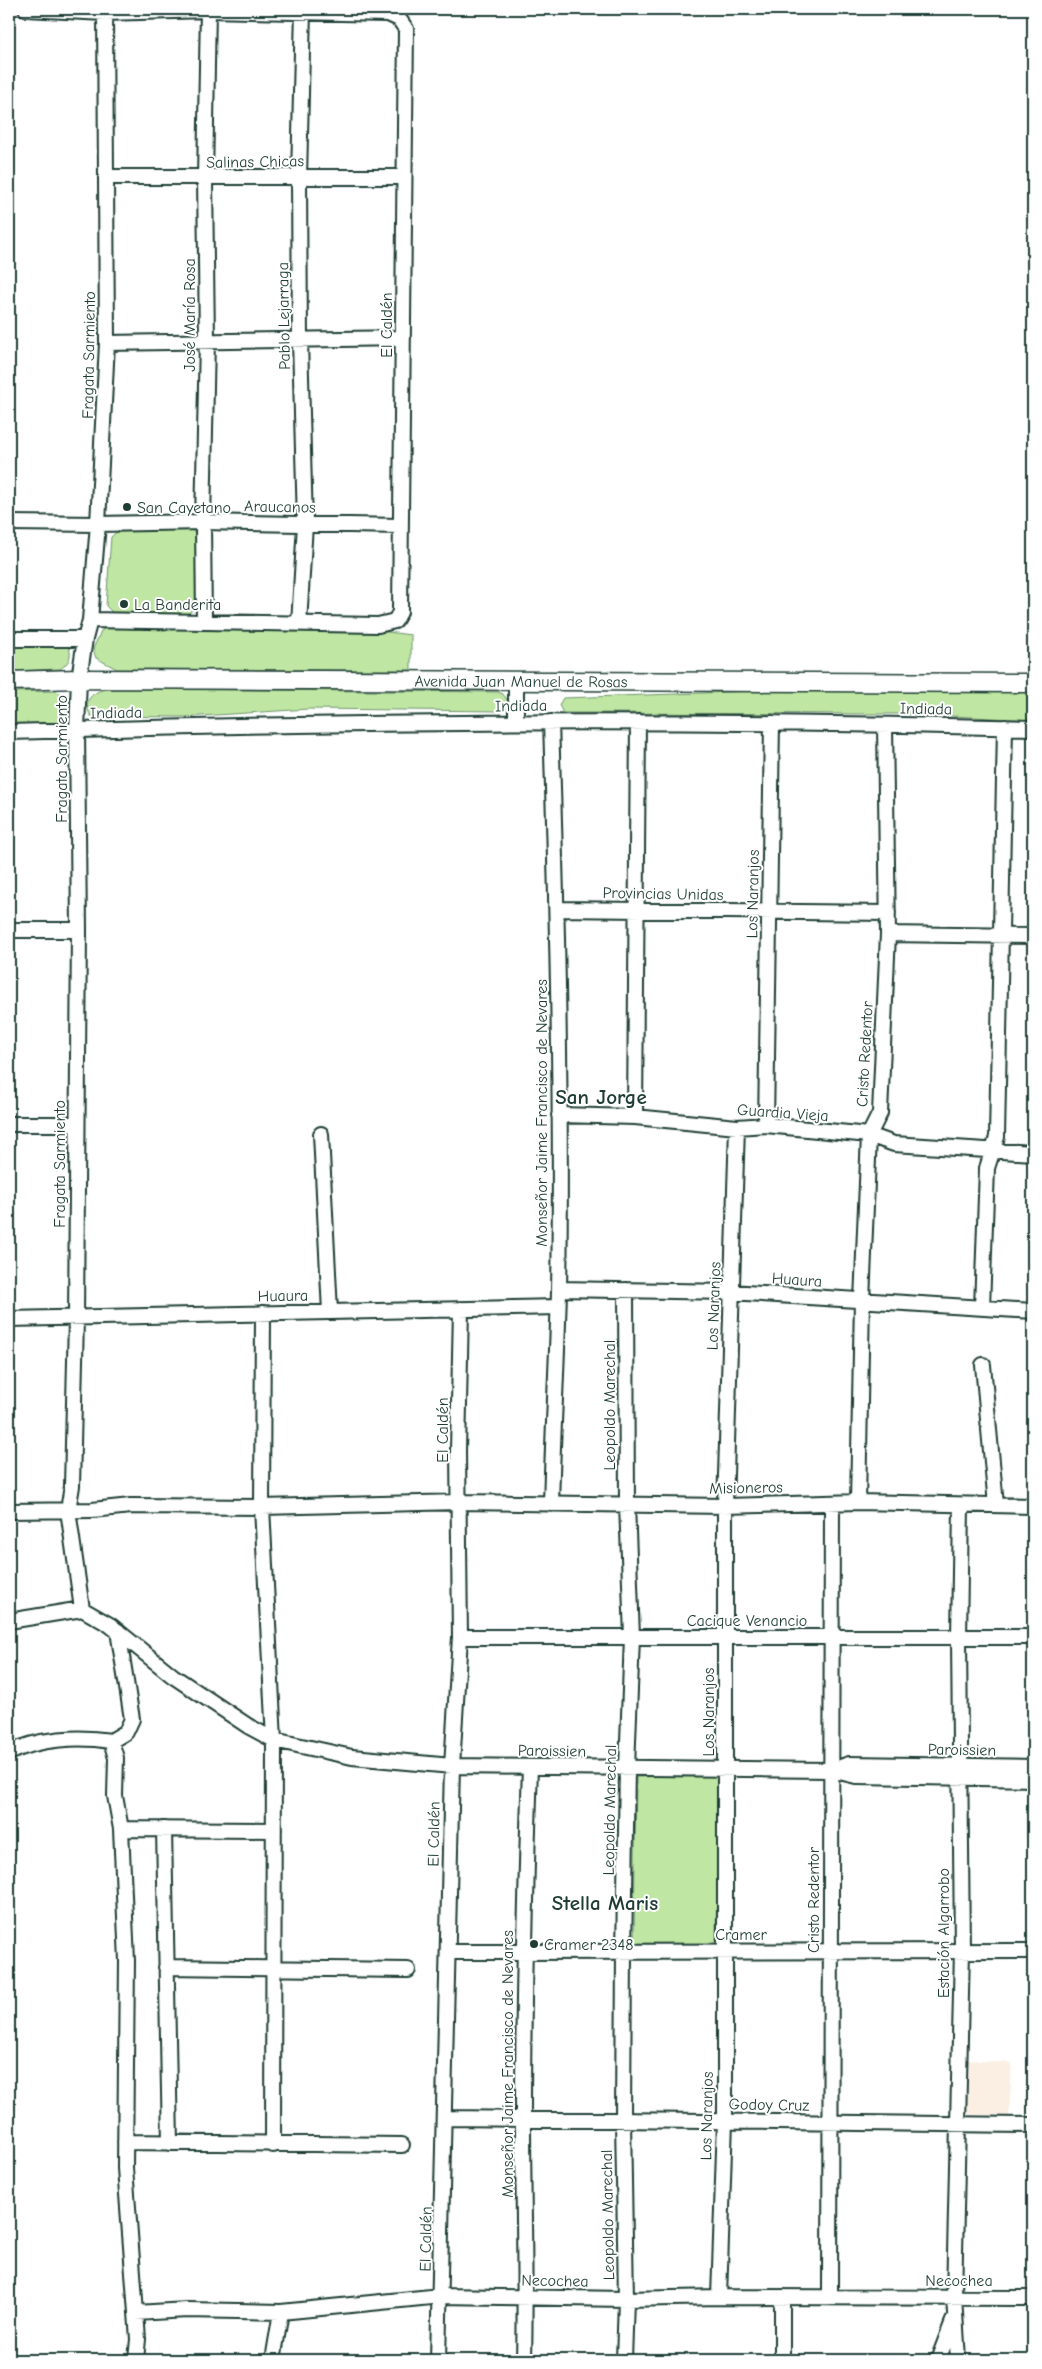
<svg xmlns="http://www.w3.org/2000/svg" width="1042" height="2369" font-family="'Comic Neue',sans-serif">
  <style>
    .built { fill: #fbefe3 }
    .green { fill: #bfe7a3; stroke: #6f926c }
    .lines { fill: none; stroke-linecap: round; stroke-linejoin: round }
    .minor-casing { stroke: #1f3d34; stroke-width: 18 }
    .major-casing { stroke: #1f3d34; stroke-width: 21 }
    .minor { stroke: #fff; stroke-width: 14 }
    .major { stroke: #fff; stroke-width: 18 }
    .poi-dot { fill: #1f3d34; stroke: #fff; stroke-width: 2 }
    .labels { text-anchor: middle; stroke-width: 4; stroke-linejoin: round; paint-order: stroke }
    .street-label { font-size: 16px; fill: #1f3d34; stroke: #fff }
    .poi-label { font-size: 16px; fill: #1f3d34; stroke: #fff; text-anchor: start }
    .district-label { font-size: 21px; font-weight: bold; fill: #1f3d34; stroke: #fff }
  </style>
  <rect width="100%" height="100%" fill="#fff"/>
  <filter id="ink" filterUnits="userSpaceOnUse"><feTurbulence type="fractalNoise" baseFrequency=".02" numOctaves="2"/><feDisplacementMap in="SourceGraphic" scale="10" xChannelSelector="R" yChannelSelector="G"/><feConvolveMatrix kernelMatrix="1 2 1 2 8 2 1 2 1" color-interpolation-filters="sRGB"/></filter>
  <g filter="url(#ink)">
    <!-- built -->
    <path class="built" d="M968,2060L1012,2063L1009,2116L965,2114Z"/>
    <!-- green -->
    <path class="green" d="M189,528L196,534V606L187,615L114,614L106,606L111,537L120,529Z
      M109,626L380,631L411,635V670L117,669L96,658L93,649L101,631Z
      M9,643L62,644L69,647C72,657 69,663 60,669L9,671Z
      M107,689L498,692L503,694L508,701L505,708L501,711L308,709L185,717L91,716C81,701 93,691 107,689Z
      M889,690L1033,692V720L911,714L563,713L559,705L563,698L758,691Z
      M57,691L69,704L68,722L61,725L9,727V692Z
      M718,1775L716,1945H634L636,1777Z"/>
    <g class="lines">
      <defs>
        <path id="minor" d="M26,9L105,13L208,10L388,14L399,19L406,29L400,612L395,621L378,625L90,620
          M107,177H403
          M107,343L403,338
          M9,523L98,524L203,522L400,526
          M204,622L203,522L207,341L205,179L208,9
          M299,624L305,524L300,340L299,178L303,9
          M9,639H85
          M516,681V722
          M551,722C557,912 562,1102 559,1292C557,1363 553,1434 551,1504
          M9,732C350,721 692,719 1033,728
          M557,909L888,913
          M9,930H79
          M888,934L1033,936
          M559,1115L635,1117L737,1127L766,1125L869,1135L894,1144L1033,1153
          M635,1117L638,722
          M9,1124H76
          M766,1125L772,723
          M321,1134L330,1312
          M559,1289L730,1292L1033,1311
          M982,1308L987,1168L997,1137L1005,727
          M263,1313L262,1507L274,1740L273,2145
          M9,1319L558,1307
          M983,1365L996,1505
          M858,1502L862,1301L869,1135L880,1113L888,934L885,725
          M9,1511L92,1510L131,1506L262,1507L460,1502L725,1506L858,1502L1033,1506
          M82,1609L68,1510L72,1486L76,1319L79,930L77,730L79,679L85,639L90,620L98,524L107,343L105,9
          M9,1621L82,1609L110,1625L173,1676L248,1726L274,1740L352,1757L452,1766L831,1770L856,1776L1033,1779
          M118,1631L132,1719L126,1732L111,1741L116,1758L115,1796L121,1829L127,1961L125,2168L138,2339L136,2360
          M460,1637H1033
          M9,1753C39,1738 79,1736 111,1741
          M832,1770L849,1764L1033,1767
          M121,1829L274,1830
          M164,1829L170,2143
          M448,1952L1033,1951
          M166,1967L408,1970
          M444,2118L1033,2125
          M125,2142L402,2145
          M719,2297L725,2121V1506L737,1127
          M782,2297V2360
          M830,2297L832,1503
          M136,2313L187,2310L281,2312L441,2296L626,2299L719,2297L1033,2298
          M273,2360L281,2312
          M438,2360L452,1766L460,1637L458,1451L461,1309
          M524,2360C526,2280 523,2199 523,2118C523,2001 526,1884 530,1767
          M624,2360L626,2299L623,2120L624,1952L627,1768L632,1637L627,1504L626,1290
          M938,2360L953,2321
          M958,2360L954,2297L962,1950L959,1639L961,1506"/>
        <g id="major">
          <path id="s1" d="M9,681L79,679L1033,683"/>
        </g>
      </defs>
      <!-- minor casing -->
      <use href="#minor" class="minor-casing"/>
      <!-- major casing -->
      <use href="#major" class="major-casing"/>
      <!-- minor -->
      <use href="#minor" class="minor"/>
      <!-- major -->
      <use href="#major" class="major"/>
    </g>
  </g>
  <!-- markers -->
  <g class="poi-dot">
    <circle cx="127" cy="507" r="5"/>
    <circle cx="124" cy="604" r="5"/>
    <circle cx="534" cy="1944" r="5"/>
  </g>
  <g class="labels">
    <!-- street labels -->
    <g class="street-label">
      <text transform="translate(255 161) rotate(-1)" y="6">Salinas Chicas</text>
      <text transform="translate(189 315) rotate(-90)" y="6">José María Rosa</text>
      <text transform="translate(283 316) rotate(-91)" y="6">Pablo Lejarraga</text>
      <text transform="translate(386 325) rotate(-90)" y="6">El Caldén</text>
      <text transform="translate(88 355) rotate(-89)" y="6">Fragata Sarmiento</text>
      <text transform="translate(280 506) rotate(1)" y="6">Araucanos</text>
      <text dy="6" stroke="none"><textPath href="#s1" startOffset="512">Avenida Juan Manuel de Rosas</textPath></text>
      <text transform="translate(521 705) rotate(-1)" y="6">Indiada</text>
      <text transform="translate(926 708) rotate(1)" y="6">Indiada</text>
      <text transform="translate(116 712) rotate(-1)" y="6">Indiada</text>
      <text transform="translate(61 759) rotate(-90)" y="6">Fragata Sarmiento</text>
      <text transform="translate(663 893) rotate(1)" y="6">Provincias Unidas</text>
      <text transform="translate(752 894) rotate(-89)" y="6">Los Naranjos</text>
      <text transform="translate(864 1054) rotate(-87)" y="6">Cristo Redentor</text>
      <text transform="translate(783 1112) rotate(4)" y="6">Guardia Vieja</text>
      <text transform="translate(541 1113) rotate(-90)" y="6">Monseñor Jaime Francisco de Nevares</text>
      <text transform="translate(59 1164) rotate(-90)" y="6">Fragata Sarmiento</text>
      <text transform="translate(797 1279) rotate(4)" y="6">Huaura</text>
      <text transform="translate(283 1295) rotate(-1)" y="6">Huaura</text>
      <text transform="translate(713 1306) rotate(-88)" y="6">Los Naranjos</text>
      <text transform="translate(609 1405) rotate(-90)" y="6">Leopoldo Marechal</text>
      <text transform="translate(442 1430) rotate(-90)" y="6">El Caldén</text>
      <text transform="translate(746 1487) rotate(-1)" y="6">Misioneros</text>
      <text x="747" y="1626">Cacique Venancio</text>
      <text transform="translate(708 1712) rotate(-90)" y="6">Los Naranjos</text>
      <text transform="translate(962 1749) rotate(1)" y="6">Paroissien</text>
      <text transform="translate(552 1750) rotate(1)" y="6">Paroissien</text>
      <text transform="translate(609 1810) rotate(-89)" y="6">Leopoldo Marechal</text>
      <text transform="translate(433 1834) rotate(-89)" y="6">El Caldén</text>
      <text transform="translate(813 1900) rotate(-90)" y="6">Cristo Redentor</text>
      <text transform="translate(943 1933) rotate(-90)" y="6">Estación Algarrobo</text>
      <text x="741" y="1940">Cramer</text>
      <text transform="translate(507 2064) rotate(-90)" y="6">Monseñor Jaime Francisco de Nevares</text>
      <text transform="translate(769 2104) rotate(1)" y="6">Godoy Cruz</text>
      <text transform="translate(706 2116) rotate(-89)" y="6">Los Naranjos</text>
      <text transform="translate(607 2215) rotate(-91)" y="6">Leopoldo Marechal</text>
      <text transform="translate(425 2239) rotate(-89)" y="6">El Caldén</text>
      <text transform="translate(555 2280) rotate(1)" y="6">Necochea</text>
      <text x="959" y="2286">Necochea</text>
    </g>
    <!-- poi labels -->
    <g class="poi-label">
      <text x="137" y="513">San Cayetano</text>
      <text x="134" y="610">La Banderita</text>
      <text x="544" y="1950">Cramer 2348</text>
    </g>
    <!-- district labels -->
    <g class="district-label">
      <text x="601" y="1104">San Jorge</text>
      <text x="605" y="1910">Stella Maris</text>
    </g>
  </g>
  <!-- margin -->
  <rect width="1042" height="2369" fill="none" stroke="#fff" stroke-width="30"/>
  <rect x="15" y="15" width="1012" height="2339" fill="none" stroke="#1f3d34" stroke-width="2" filter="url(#ink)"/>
</svg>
